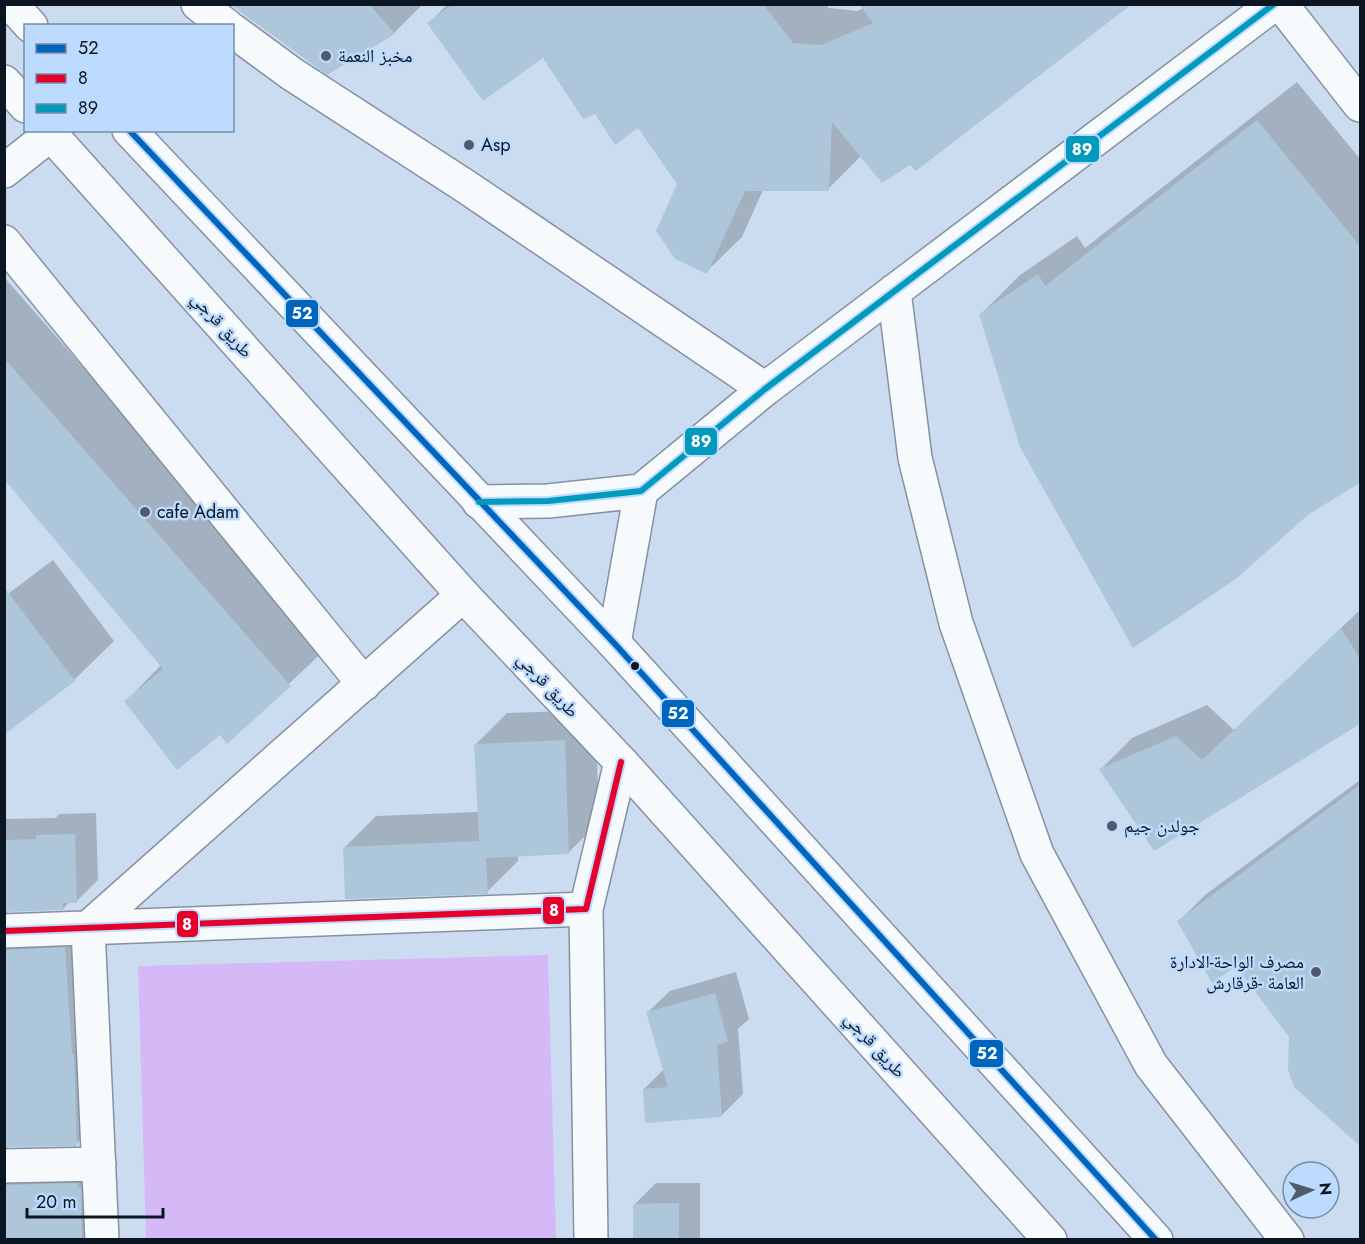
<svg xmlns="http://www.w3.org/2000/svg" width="1365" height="1244" font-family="Jost,'Noto Naskh Arabic',sans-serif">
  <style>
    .green { fill: #d5b9f6 }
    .shadow { fill: #0003 }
    .building { fill: #adc6d9 }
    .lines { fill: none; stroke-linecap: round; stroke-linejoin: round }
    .minor-casing { stroke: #8591a0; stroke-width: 36 }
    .trunk-casing { stroke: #8591a0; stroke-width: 36 }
    .minor { stroke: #f7fafd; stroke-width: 33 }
    .trunk { stroke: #f7fafd; stroke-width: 33 }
    .bus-1-casing { stroke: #bddaff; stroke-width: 10 }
    .bus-2-casing { stroke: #bddaff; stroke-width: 10 }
    .bus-3-casing { stroke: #bddaff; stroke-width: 10 }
    .bus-1 { stroke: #0065bd; stroke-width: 6 }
    .bus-2 { stroke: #e4002b; stroke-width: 6 }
    .bus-3 { stroke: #019abd; stroke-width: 6 }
    .poi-dot { fill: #4f5b6b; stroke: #bddaff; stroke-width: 2 }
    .bus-dot { fill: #0c1623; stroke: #bddaff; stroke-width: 2 }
    .labels { text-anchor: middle; stroke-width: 5; stroke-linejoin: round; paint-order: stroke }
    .poi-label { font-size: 18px; fill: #0c1623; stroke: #bddaff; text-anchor: start }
    .street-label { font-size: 18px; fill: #0c1623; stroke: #bddaff }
    .line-badge { stroke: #bddaff; stroke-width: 2 }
    .badge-label { font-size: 16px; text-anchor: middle; font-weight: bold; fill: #fff }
  </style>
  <rect width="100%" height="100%" fill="#ccdcf0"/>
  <!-- green -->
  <path class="green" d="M548,955L556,1239H146L138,966Z"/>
  <!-- shadow -->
  <path class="shadow" d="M246,4H423L394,33L327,73L242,13Z
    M448,4H826L829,8L857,11L864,8L1130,4L910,163L861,156L828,189L763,190L742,237L706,272L679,184L638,126L596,112L543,56L429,23Z
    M1297,82L1360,159V479L1355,484L981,314L1020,275L1077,236L1085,248Z
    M4,277L328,647L227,742L220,733L126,701L162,664L4,477Z
    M53,560L114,641L74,680L4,733V597Z
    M1360,610V722L1154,849L1101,769L1132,738L1207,705L1234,730Z
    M595,710L599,822L568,853L518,855V861L487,892L345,847L376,816L479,812L476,744L507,713Z
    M1360,780V1139L1342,1127L1291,1036L1236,964L1179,921L1205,895Z
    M96,813L98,880L77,901L69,902L63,909L7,911L10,920L86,927L97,1123L76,1144L7,1146L9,1155L99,1162L103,1240H4V819L56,818L59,814Z
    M736,972L749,1019L738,1029L743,1094L721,1116L644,1089L664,1069L648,1012L670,991Z
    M656,1183H700V1240H635L634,1205Z"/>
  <!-- building -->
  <path class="building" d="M230,4H369L395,34L327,75Z
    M453,4H763L793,43L821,45L873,23L859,4H1132L916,171L910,165L882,183L832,122L829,191H745L707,274L675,259L656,231L677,184L638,128L615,145L595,114L583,119L543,58L483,101L427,23Z
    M1257,120L1360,246V483L1309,514L1237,578L1133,648L1020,447L979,314L1038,274L1045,286Z
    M4,358L291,686L227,744L220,735L177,770L124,701L163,669L4,479Z
    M4,587L75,681L4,735Z
    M1341,628L1360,659V724L1154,851L1099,769L1176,736L1202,760Z
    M565,740L569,854L486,858L488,894L345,899L343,847L479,841L474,744Z
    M1360,785V1146L1294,1087L1288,1070L1289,1037L1236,966L1212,983L1177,921Z
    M75,834L77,903H63V910L4,912V840L36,839V835Z
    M65,947L72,1054H74L77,1146L4,1147V950Z
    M715,993L728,1042L717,1045L722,1117L645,1123L643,1089L668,1087L646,1012Z
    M78,1183V1188H81L82,1239H4V1185Z
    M679,1203V1239H633V1204Z"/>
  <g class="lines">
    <defs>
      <path id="minor" d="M198,4L227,26
        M1281,4L1360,105
        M232,30L292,74L465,186L765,389
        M4,171L51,134
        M4,242L364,684
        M894,291L915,458L956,623L1037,854L1151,1065L1287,1240
        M479,502L548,501L641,491L765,389L1274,4
        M614,643L641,491
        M586,909L591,1240
        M88,928L463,595
        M88,928L102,1240
        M4,931L586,909L621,762
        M4,1166L99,1164"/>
      <path id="trunk" d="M11,4L31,26
        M4,82L26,106
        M47,130L463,595L621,762L1050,1240
        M129,130L614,643L1156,1240"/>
    </defs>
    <!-- minor casing -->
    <use href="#minor" class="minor-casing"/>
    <!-- trunk casing -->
    <use href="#trunk" class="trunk-casing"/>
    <!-- minor -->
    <use href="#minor" class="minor"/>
    <!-- trunk -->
    <use href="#trunk" class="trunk"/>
    <defs>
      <path id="bus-1" d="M129,130L614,643L1156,1240"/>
      <path id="bus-2" d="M4,931L586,909L621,762"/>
      <path id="bus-3" d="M479,502L548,501L641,491L765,389L1274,4"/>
    </defs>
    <!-- bus-1 casing -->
    <use href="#bus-1" class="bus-1-casing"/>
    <!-- bus-2 casing -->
    <use href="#bus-2" class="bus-2-casing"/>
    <!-- bus-3 casing -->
    <use href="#bus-3" class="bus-3-casing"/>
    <!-- bus-1 -->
    <use href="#bus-1" class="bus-1"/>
    <!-- bus-2 -->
    <use href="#bus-2" class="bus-2"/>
    <!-- bus-3 -->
    <use href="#bus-3" class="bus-3"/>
  </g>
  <!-- markers -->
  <g class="poi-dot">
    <circle cx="326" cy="56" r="6"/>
    <circle cx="469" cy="145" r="6"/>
    <circle cx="145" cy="512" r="6"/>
    <circle cx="1112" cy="826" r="6"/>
    <circle cx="1316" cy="972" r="6"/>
  </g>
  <circle class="bus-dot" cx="635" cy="666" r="5"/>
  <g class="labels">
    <!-- poi labels -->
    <g class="poi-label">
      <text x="338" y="62">مخبز النعمة</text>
      <text x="481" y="151">Asp</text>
      <text x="157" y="518">cafe Adam</text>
      <text x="1124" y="832">جولدن جيم</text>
      <text x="1304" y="968" text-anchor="end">مصرف الواحة-الادارة<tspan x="1304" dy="21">العامة -قرقارش</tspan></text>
    </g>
    <!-- street labels -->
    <g class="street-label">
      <text transform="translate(222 325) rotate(48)" y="6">طريق قرجي</text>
      <text transform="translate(548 685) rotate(47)" y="6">طريق قرجي</text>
      <text transform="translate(875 1045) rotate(48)" y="6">طريق قرجي</text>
    </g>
  </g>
  <g class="line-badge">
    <rect x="1065" y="135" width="35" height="28" rx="6" fill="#019abd"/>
    <rect x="285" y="299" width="34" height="29" rx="6" fill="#0065bd"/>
    <rect x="684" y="427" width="34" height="29" rx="6" fill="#019abd"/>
    <rect x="661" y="699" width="34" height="29" rx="6" fill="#0065bd"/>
    <rect x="542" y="896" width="23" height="29" rx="6" fill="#e4002b"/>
    <rect x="176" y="910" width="23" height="28" rx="6" fill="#e4002b"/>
    <rect x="969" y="1039" width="35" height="29" rx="6" fill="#0065bd"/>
  </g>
  <g class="badge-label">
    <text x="1082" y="155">89</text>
    <text x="302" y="319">52</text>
    <text x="701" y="447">89</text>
    <text x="678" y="719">52</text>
    <text x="554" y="916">8</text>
    <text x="187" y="930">8</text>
    <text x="987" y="1059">52</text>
  </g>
  <!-- border -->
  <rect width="1365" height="1244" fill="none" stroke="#0c1623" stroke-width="12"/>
  <!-- legend -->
  <rect x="24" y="24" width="210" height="108" fill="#bddaff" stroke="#768ca7" stroke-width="1.5"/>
  <rect x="36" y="44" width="30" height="9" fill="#0065bd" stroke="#768ca7" stroke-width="1.5"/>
  <text x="78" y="54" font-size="18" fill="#0c1623">52</text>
  <rect x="36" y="74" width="30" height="9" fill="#e4002b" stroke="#768ca7" stroke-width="1.5"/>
  <text x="78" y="84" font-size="18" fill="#0c1623">8</text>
  <rect x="36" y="104" width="30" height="9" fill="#019abd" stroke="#768ca7" stroke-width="1.5"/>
  <text x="78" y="114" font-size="18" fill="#0c1623">89</text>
  <!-- north arrow -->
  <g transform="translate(1311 1190) rotate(86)"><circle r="28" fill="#bddaff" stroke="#768ca7" stroke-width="1.5"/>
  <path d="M0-4.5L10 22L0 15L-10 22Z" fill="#4f5b6b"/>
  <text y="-9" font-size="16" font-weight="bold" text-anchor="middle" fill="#0c1623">N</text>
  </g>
  <!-- scale -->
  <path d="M27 1208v9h136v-9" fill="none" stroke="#0c1623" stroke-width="3"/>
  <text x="36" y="1208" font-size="18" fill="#0c1623" stroke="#bddaff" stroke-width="4.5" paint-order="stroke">20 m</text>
</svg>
